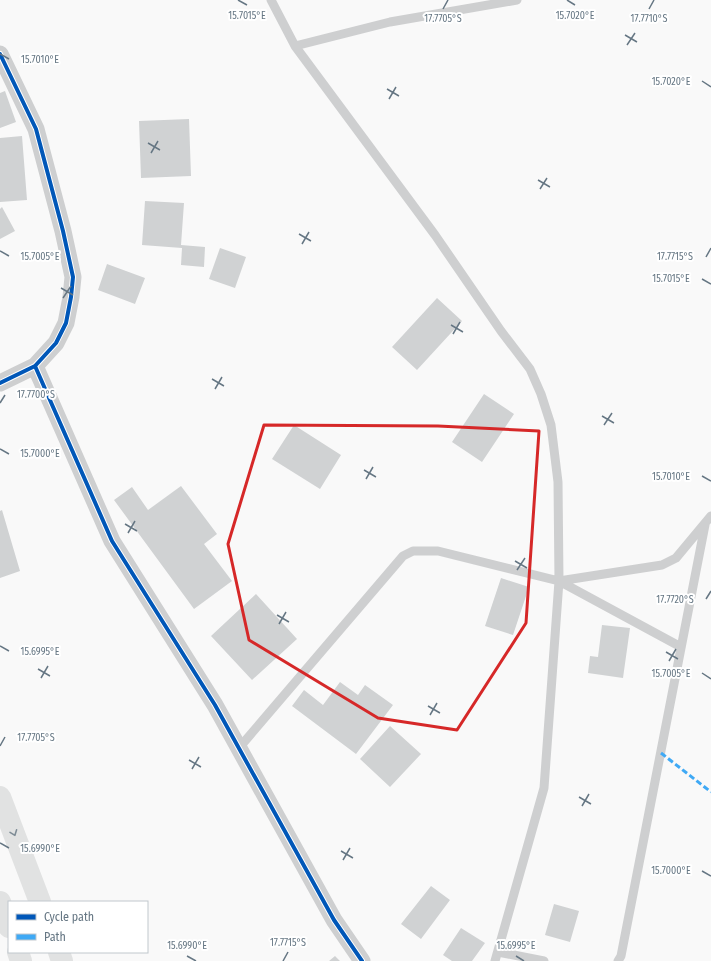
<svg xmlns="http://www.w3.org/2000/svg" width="711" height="961" font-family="'Fira Sans Condensed',sans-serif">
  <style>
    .building { fill: #d0d2d3 }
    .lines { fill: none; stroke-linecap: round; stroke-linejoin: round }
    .service { stroke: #cecfd0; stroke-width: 9 }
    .minor { stroke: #cecfd0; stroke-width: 17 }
    .primary { stroke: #e1e2e2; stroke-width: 22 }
    .quiet { stroke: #3fa9f5; stroke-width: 3; stroke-dasharray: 6 3; stroke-linecap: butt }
    .cycleway-casing { stroke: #fff; stroke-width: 6 }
    .cycleway { stroke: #0057b8; stroke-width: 4 }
    .oneway { stroke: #7e8c96 }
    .marked { fill: none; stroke: #d62828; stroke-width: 3; stroke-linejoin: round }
    .ticks { fill: none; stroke: #657683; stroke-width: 1.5 }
    .ticks-label { font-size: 10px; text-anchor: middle; fill: #657683; stroke: #fff; stroke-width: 4; stroke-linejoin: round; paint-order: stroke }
  </style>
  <rect width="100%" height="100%" fill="#f9f9f9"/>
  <!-- building -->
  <path class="building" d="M5,91L16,122L0,128V93Z
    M189,119L191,176L141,178L139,121Z
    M22,136L27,200L0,202V138Z
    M145,201L184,203L181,245L205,247L204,267L181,265L182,248L142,245Z
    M2,207L15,231L0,239V209Z
    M220,248L246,257L235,288L209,279Z
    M107,264L145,278L135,304L98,290Z
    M437,298L462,321L417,370L392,347Z
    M484,394L514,414L482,462L452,442Z
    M294,425L341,455L320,489L272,459Z
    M181,486L217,534L204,544L232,581L194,609L114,500L132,487L148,510Z
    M2,510L20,571L0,578V511Z
    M501,578L529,587L513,635L485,626Z
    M256,594L297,639L252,680L211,636Z
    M602,625L630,628L623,678L588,673L590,656L598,657Z
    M340,682L358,695L365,685L393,705L356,754L292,706L304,690L323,705Z
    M390,726L421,754L390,787L360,759Z
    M431,886L450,900L421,939L401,924Z
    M554,904L579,911L570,942L545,935Z
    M461,928L485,943L472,961H452L443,955Z
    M335,956L340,961H329Z"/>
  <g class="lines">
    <!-- service -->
    <path class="service" d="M271,0L295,46L435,235L501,331L530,369L541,394L551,425L558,482L559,581L544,788L495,961
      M295,46L390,22L517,0
      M681,647L559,581L662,565L676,558L711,516
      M239,748L403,556L413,551H438L559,581
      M498,952L544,961
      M618,961L621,956L705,525"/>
    <!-- minor -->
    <path class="minor" d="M0,54L36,129L63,231L73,277L71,297L66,323L56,343L35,366L0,383
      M35,366L112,541L215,705L334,920L362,961"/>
    <!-- primary -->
    <path class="primary" d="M0,797L40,902
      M0,902L9,927
      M18,952L21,961
      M59,952L62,961"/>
    <!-- quiet -->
    <path class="quiet" d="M661,753L711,792"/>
    <defs>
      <path id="cycleway" d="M0,54L36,129L63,231L73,277L71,297L66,323L56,343L35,366L0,383
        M35,366L112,541L215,705L334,920L362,961"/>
    </defs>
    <!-- cycleway casing -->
    <use href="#cycleway" class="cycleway-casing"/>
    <!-- cycleway -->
    <use href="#cycleway" class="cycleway"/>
  </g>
  <!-- one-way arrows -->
  <defs><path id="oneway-chevron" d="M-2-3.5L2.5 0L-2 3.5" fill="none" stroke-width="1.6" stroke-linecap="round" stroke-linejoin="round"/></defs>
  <use class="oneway" href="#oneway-chevron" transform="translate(14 833) rotate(69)"/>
  <!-- marked area -->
  <path class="marked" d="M264,425L438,426L539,431L526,623L457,730L378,718L249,640L228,544Z"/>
  <!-- ticks -->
  <path class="ticks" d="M238,0L247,5M567,0L575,5M443,9L448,0M649,9L654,0M625,35L637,42M627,45L635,33M0,54L9,59M702,81L711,87M387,89L399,96M389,99L396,87M148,143L160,150M151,153L158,141M538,180L550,187M540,189L547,178M299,234L311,241M302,244L309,232M0,251L9,256M706,257L711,248M702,279L711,284M61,288L73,295M63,298L71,286M451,325L463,332M453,334L460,322M212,379L224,386M215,389L222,377M0,403L5,395M602,416L614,423M604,425L612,413M0,449L9,454M364,470L376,477M702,476L711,481M366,479L373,467M125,524L137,531M128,533L135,521M515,561L527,568M517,570L525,558M706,599L711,591M277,615L289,622M279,624L286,612M0,646L9,651M666,652L678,659M669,661L676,649M38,669L50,676M702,673L711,679M41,678L48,666M428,706L440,713M430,715L437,703M0,746L5,737M189,760L201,767M192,769L199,757M579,797L591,804M582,806L589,794M0,843L9,848M341,851L353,858M343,860L350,848M702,871L711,876M187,956L196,961M516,956L524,961M283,961L288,952"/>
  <g class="ticks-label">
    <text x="247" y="19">15.7015°E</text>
    <text x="575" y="19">15.7020°E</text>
    <text x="649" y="22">17.7710°S</text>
    <text x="443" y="22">17.7705°S</text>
    <text x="40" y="63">15.7010°E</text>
    <text x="671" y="85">15.7020°E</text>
    <text x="40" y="260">15.7005°E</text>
    <text x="675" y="260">17.7715°S</text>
    <text x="671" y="282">15.7015°E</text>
    <text x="36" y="398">17.7700°S</text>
    <text x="40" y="457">15.7000°E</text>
    <text x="671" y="480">15.7010°E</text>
    <text x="675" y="603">17.7720°S</text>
    <text x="40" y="655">15.6995°E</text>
    <text x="671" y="677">15.7005°E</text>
    <text x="36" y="741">17.7705°S</text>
    <text x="40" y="852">15.6990°E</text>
    <text x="671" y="874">15.7000°E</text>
    <text x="288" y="946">17.7715°S</text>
    <text x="187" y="949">15.6990°E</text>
    <text x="516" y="949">15.6995°E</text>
  </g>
  <!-- legend -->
  <rect x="8" y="901" width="140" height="52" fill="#ffffff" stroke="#c1c8cd"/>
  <rect x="16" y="914" width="20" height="6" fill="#0057b8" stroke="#c1c8cd"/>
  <text x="44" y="921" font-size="12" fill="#657683">Cycle path</text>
  <rect x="16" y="934" width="20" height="6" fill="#3fa9f5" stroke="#c1c8cd"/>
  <text x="44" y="941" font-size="12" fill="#657683">Path</text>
</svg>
